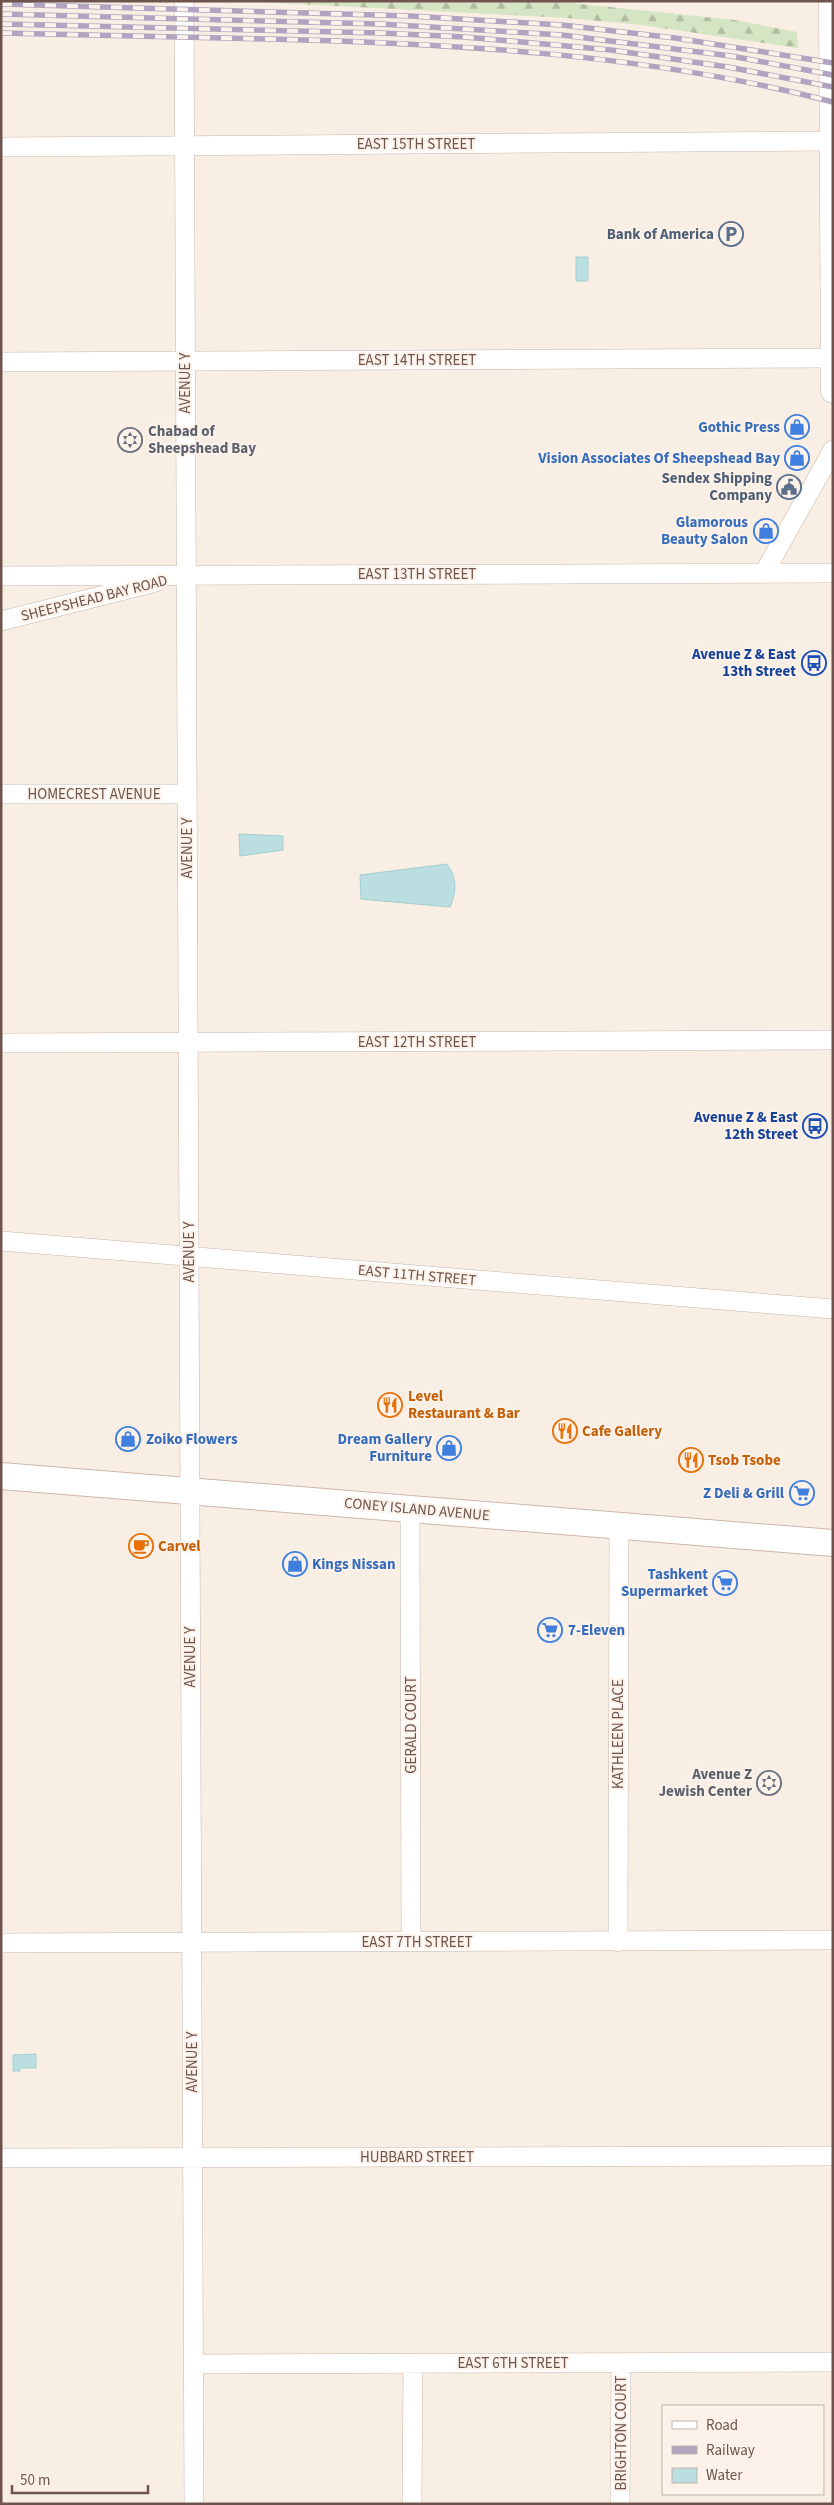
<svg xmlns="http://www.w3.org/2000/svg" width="834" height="2505" font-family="'Source Sans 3',sans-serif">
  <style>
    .forest { fill: url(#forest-firs) }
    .water { fill: #bbdfe0; stroke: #a2cfd0 }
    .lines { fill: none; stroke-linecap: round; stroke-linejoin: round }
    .minor-casing { stroke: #c8b5ab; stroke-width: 20 }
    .tertiary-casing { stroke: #c8b5ab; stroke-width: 25 }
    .secondary-casing { stroke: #cdb7ac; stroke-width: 28 }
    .minor { stroke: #fff; stroke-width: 19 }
    .tertiary { stroke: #fff; stroke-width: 24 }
    .secondary { stroke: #fff; stroke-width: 26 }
    .rail-casing { stroke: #b0a4c0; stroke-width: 5.5 }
    .rail { stroke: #fcf2e9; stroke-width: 4; stroke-dasharray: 11; stroke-linecap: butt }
    .labels { text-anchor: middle; stroke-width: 4; stroke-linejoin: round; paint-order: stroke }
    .street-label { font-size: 15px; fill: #6e544c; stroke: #fcf2e9 }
    .service-label { font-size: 15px; font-weight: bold; fill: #4e5e75; stroke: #fcf2e9; text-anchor: end }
    .shop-label { font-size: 15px; font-weight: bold; fill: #366cbe; stroke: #fcf2e9; text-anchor: end }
    .worship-label { font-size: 15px; font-weight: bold; fill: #5b616d; stroke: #fcf2e9; text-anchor: start }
    .transit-label { font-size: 15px; font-weight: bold; fill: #164399; stroke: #fcf2e9; text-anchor: end }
    .food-label { font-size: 15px; font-weight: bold; fill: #c56008; stroke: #fcf2e9; text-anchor: start }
  </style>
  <defs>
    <pattern id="forest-firs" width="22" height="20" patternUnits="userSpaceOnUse" patternTransform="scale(1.25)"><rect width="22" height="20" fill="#d5e5c4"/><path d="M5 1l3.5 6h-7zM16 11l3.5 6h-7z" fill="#b1bca1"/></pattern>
  </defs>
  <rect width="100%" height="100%" fill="#f9eee3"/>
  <!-- forest -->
  <path class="forest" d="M239,1L488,3L552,1L735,20L797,32L798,48L641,25L567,18Z"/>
  <!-- water -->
  <path class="water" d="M576,257H588V281H576Z
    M239,834L283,836V850L240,856Z
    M447,864C457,878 457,891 450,907L361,899L360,875Z
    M36,2054V2068H20V2071H13V2055Z"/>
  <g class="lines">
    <defs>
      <path id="minor" d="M184,1L194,2504
        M1,147L831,141
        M1,362L833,358
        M764,573L833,450
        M1,576L833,573
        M1,621L156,582
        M1,794H187
        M1,1043L833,1040
        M1,1241L833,1309
        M410,1508L411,1942
        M618,1942L619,1525
        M1,1943L833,1940
        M1,2158L833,2156
        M194,2364L833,2362
        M412,2504L413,2364
        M620,2504L621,2363"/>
      <path id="tertiary" d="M831,1L833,391"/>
      <path id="secondary" d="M1,1476L833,1543"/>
    </defs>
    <!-- minor casing -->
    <use href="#minor" class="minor-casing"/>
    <!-- tertiary casing -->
    <use href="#tertiary" class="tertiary-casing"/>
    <!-- secondary casing -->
    <use href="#secondary" class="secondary-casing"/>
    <!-- minor -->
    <use href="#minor" class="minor"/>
    <!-- tertiary -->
    <use href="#tertiary" class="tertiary"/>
    <!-- secondary -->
    <use href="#secondary" class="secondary"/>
    <defs>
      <path id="rail" d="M1,4L410,16L562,25L675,38L833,63
        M1,14L380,24L562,35L731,56L833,75
        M1,24L380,33L465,37L611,50L728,67L833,87
        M1,33C91,35 181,37 270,39C459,44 649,54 833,102"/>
    </defs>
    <!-- rail casing -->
    <use href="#rail" class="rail-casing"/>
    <!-- rail -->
    <use href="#rail" class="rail"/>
  </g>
  <!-- icons -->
  <defs>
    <symbol id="parking-ring" viewBox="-11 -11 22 22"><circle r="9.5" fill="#fcf2e9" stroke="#5c6f8a" stroke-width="1.5"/><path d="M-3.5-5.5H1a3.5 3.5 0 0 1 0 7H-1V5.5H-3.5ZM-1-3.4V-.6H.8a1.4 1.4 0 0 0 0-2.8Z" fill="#5c6f8a"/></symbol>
    <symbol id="shop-ring" viewBox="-11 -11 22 22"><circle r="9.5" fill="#fcf2e9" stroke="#3f7fe0" stroke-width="1.5"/><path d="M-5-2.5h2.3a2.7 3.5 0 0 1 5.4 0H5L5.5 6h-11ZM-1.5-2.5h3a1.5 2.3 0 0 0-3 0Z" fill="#3f7fe0"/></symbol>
    <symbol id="synagogue-ring" viewBox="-11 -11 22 22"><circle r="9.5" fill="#fcf2e9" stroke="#6b7280" stroke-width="1.5"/><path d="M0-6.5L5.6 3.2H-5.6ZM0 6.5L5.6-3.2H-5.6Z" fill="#6b7280"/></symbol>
    <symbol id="civic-ring" viewBox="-11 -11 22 22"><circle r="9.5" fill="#fcf2e9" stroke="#5c6f8a" stroke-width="1.5"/><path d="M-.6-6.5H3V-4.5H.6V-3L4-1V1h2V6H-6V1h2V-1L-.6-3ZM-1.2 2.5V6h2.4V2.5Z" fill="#5c6f8a"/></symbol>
    <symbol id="bus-ring" viewBox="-11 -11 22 22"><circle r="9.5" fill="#fcf2e9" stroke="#1a4fb4" stroke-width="1.5"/><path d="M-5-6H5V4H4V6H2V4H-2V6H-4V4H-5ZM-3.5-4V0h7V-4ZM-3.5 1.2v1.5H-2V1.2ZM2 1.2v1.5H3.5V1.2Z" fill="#1a4fb4"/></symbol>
    <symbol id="restaurant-ring" viewBox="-11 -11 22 22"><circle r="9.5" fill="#fcf2e9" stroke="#e8710a" stroke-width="1.5"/><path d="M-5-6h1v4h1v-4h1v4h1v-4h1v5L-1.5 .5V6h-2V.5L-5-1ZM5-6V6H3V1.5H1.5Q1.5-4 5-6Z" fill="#e8710a"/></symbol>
    <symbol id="supermarket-ring" viewBox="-11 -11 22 22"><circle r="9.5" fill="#fcf2e9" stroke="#3f7fe0" stroke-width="1.5"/><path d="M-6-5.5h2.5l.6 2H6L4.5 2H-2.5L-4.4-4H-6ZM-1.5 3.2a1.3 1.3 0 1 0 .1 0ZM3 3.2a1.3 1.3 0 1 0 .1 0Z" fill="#3f7fe0"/></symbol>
    <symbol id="cafe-ring" viewBox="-11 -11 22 22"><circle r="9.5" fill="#fcf2e9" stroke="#e8710a" stroke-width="1.5"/><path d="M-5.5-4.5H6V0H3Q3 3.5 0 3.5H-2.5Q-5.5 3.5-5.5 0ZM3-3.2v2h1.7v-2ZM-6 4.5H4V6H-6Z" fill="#e8710a"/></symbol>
  </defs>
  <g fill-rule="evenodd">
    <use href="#parking-ring" x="717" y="220" width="28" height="28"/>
    <use href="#shop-ring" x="783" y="413" width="28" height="28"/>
    <use href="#synagogue-ring" x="116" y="426" width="28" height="28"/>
    <use href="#shop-ring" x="783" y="444" width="28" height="28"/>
    <use href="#civic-ring" x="775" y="473" width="28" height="28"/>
    <use href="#shop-ring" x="752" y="517" width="28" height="28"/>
    <use href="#bus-ring" x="800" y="649" width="28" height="28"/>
    <use href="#bus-ring" x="801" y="1112" width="28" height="28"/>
    <use href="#restaurant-ring" x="376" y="1391" width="28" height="28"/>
    <use href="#restaurant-ring" x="551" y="1417" width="28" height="28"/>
    <use href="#shop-ring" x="114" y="1425" width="28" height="28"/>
    <use href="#shop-ring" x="435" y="1434" width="28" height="28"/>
    <use href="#restaurant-ring" x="677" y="1446" width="28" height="28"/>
    <use href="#supermarket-ring" x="788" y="1479" width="28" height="28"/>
    <use href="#cafe-ring" x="127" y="1532" width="28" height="28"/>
    <use href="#shop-ring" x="281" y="1550" width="28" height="28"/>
    <use href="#supermarket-ring" x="711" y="1569" width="28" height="28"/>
    <use href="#supermarket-ring" x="536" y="1616" width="28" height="28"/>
    <use href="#synagogue-ring" x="755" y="1769" width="28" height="28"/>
  </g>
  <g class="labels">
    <!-- street labels -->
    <g class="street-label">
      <text x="416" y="149">EAST 15TH STREET</text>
      <text x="417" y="365">EAST 14TH STREET</text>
      <text transform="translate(185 383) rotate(-90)" y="5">AVENUE Y</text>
      <text x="417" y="579">EAST 13TH STREET</text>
      <text transform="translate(94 598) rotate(-14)" y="5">SHEEPSHEAD BAY ROAD</text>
      <text x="94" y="799">HOMECREST AVENUE</text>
      <text transform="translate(187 848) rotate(-90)" y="5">AVENUE Y</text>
      <text x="417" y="1047">EAST 12TH STREET</text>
      <text transform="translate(189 1252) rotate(-90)" y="5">AVENUE Y</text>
      <text transform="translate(417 1275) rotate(5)" y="5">EAST 11TH STREET</text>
      <text transform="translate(417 1509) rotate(5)" y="5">CONEY ISLAND AVENUE</text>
      <text transform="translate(190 1657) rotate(-90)" y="5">AVENUE Y</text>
      <text transform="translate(411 1725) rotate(-90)" y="5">GERALD COURT</text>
      <text transform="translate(618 1734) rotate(-90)" y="5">KATHLEEN PLACE</text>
      <text x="417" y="1947">EAST 7TH STREET</text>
      <text transform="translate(192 2062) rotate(-90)" y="5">AVENUE Y</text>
      <text x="417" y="2162">HUBBARD STREET</text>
      <text x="513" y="2368">EAST 6TH STREET</text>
      <text transform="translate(621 2433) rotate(-90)" y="5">BRIGHTON COURT</text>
    </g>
    <!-- service labels -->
    <g class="service-label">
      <text x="714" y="239">Bank of America</text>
      <text x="772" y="483">Sendex Shipping<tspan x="772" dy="17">Company</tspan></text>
    </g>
    <!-- shop labels -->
    <g class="shop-label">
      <text x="780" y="432">Gothic Press</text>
      <text x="780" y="463">Vision Associates Of Sheepshead Bay</text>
      <text x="748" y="527">Glamorous<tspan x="748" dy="17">Beauty Salon</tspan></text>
      <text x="146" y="1444" text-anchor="start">Zoiko Flowers</text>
      <text x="432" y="1444">Dream Gallery<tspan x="432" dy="17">Furniture</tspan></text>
      <text x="784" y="1498">Z Deli &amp; Grill</text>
      <text x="312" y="1569" text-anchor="start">Kings Nissan</text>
      <text x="708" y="1579">Tashkent<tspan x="708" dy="17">Supermarket</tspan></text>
      <text x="568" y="1635" text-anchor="start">7-Eleven</text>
    </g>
    <!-- worship labels -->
    <g class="worship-label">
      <text x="148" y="436">Chabad of<tspan x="148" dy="17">Sheepshead Bay</tspan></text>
      <text x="752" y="1779" text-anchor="end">Avenue Z<tspan x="752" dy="17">Jewish Center</tspan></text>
    </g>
    <!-- transit labels -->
    <g class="transit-label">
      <text x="796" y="659">Avenue Z &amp; East<tspan x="796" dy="17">13th Street</tspan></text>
      <text x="798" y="1122">Avenue Z &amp; East<tspan x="798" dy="17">12th Street</tspan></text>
    </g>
    <!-- food labels -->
    <g class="food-label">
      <text x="408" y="1401">Level<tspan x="408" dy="17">Restaurant &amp; Bar</tspan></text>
      <text x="582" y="1436">Cafe Gallery</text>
      <text x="708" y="1465">Tsob Tsobe</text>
      <text x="158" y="1551">Carvel</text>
    </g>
  </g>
  <!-- border -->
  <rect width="834" height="2505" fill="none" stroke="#6e544c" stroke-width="5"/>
  <!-- legend -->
  <rect x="662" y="2405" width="162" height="90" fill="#fcf2e9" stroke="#c3b3aa"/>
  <rect x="672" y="2421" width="25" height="8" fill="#ffffff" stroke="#c3b3aa"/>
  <text x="706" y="2430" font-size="15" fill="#6e544c">Road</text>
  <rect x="672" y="2446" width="25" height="8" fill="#b0a4c0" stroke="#c3b3aa"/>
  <text x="706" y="2455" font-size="15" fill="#6e544c">Railway</text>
  <rect x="672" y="2468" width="25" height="15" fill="#bbdfe0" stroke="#c3b3aa"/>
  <text x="706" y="2480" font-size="15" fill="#6e544c">Water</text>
  <!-- scale -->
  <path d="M12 2485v8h136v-8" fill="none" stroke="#6e544c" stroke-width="2.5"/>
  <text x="20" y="2485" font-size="15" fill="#6e544c" stroke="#fcf2e9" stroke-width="4" paint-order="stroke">50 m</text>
</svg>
